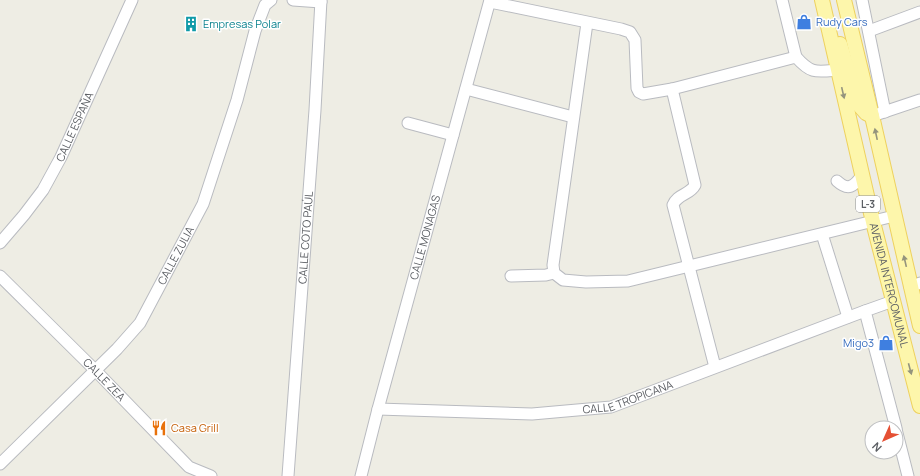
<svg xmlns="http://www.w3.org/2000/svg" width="920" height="476" font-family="Manrope,sans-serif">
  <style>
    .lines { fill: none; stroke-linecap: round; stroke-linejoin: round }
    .minor-casing { stroke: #b9bbc0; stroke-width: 13 }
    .major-casing { stroke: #eed15e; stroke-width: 16 }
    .minor { stroke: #fff; stroke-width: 11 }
    .major { stroke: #fdf6ab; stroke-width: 14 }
    .oneway { fill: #94947d }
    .labels { text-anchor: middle; stroke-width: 3; stroke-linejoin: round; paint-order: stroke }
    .shield { fill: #fff; stroke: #8d8f92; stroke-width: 1 }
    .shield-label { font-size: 10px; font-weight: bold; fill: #5c5f64 }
    .shop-label { font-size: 11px; fill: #366cbe; stroke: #fff; text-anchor: start }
    .culture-label { font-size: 11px; fill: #0d838f; stroke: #fff; text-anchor: start }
    .street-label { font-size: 11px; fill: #5c5f64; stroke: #fff }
    .food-label { font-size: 11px; fill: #c56008; stroke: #fff; text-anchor: start }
  </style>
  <rect width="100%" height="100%" fill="#eeede4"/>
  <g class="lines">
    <defs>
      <g id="minor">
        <path d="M293,0L321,2"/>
        <path d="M782,0L796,57"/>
        <path d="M862,0L885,112"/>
        <path d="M490,2L621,29L630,32L635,40L637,88L639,92L643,94L672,89"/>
        <path d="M587,23L553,265L554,273L563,280L586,282L628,281L894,216"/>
        <path d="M869,31L920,12"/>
        <path d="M466,89L573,117"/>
        <path d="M878,114L920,100"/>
        <path d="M408,123L453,135"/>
        <path d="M837,181C848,191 854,187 862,175"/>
        <path d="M822,234L848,317"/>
        <path id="s1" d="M0,243L24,215L43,190L61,157L132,0"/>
        <path id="s2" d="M0,276L94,369L189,467L211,476"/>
        <path d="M511,276L546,275L554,273"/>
        <path d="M910,287L920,283"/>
        <path d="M893,301L865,311L896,428"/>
        <path d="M715,367L673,205C677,194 690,195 695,185L672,89L796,57C811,74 816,72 837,70"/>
        <path id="s3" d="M378,409L532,414L611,407L865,311"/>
        <path d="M896,429L908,476"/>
        <path id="s4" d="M0,464L117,349L140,323L203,204L237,100L255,31L265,5L271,0"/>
        <path id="s5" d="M288,476L315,110L321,0"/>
        <path id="s6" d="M361,476L378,409L490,0"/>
      </g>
      <g id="major">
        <path id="s7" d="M822,0L873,222L920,406"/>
        <path d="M844,0L872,116L920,326"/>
        <path d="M840,44L858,104L866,113L872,116"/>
      </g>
    </defs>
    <!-- minor casing -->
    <use href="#minor" class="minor-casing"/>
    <!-- major casing -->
    <use href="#major" class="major-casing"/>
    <!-- minor -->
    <use href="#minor" class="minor"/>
    <!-- major -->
    <use href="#major" class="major"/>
  </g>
  <!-- one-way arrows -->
  <defs><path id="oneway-solid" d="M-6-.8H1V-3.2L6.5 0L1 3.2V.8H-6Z"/></defs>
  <g class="oneway">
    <use href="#oneway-solid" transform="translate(843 93) rotate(77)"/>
    <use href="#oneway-solid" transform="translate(876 134) rotate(-102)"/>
    <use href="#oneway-solid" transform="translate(905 261) rotate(-103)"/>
    <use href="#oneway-solid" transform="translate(910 369) rotate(75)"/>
  </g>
  <!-- icons -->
  <defs>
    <symbol id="shop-bare" viewBox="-9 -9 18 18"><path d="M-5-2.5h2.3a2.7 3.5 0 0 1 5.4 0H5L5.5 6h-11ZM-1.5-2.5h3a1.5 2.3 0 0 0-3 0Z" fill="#3f7fe0" stroke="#fff" stroke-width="2.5" paint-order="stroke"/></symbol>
    <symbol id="building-bare" viewBox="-9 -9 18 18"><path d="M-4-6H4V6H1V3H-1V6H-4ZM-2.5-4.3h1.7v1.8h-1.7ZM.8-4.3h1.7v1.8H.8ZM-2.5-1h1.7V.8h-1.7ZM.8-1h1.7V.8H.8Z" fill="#0f9aa8" stroke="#fff" stroke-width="2.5" paint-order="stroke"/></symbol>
    <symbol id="restaurant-bare" viewBox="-9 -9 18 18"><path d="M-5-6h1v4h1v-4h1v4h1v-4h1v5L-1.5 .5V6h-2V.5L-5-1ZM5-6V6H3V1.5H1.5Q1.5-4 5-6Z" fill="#e8710a" stroke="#fff" stroke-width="2.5" paint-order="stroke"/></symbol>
  </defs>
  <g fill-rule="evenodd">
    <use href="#shop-bare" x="793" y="11" width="22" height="22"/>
    <use href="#building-bare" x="180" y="13" width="22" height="22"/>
    <use href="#shop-bare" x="875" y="332" width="22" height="22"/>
    <use href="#restaurant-bare" x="148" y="417" width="22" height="22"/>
  </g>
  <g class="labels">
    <!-- shield labels -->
    <rect class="shield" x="856" y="196" width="24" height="16" rx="3"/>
    <g class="shield-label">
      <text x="868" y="208">L-3</text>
    </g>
    <!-- shop labels -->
    <g class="shop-label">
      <text x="816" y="26">Rudy Cars</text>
      <text x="874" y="347" text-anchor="end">Migo3</text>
    </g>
    <!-- culture labels -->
    <g class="culture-label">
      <text x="203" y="28">Empresas Polar</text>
    </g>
    <!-- street labels -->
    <g class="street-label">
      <text dy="4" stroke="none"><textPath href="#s1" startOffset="139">CALLE ESPAÑA</textPath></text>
      <text dy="4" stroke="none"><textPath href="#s5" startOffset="239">CALLE COTO PAÚL</textPath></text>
      <text dy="4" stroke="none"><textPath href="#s6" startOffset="247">CALLE MONAGAS</textPath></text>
      <text dy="4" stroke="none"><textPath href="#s4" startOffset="275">CALLE ZULIA</textPath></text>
      <text dy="4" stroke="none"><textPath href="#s7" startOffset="293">AVENIDA INTERCOMUNAL</textPath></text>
      <text dy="4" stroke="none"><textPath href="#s2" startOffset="147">CALLE ZEA</textPath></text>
      <text dy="4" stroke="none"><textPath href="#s3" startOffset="252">CALLE TROPICANA</textPath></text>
    </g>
    <!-- food labels -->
    <g class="food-label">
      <text x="171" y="432">Casa Grill</text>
    </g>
  </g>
  <!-- north arrow -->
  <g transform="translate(884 440) rotate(225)"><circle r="19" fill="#ffffff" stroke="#bebfc1"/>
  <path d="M0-3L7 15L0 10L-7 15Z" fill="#e55034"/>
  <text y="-6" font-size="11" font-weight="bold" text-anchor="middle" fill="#5c5f64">N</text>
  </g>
</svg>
